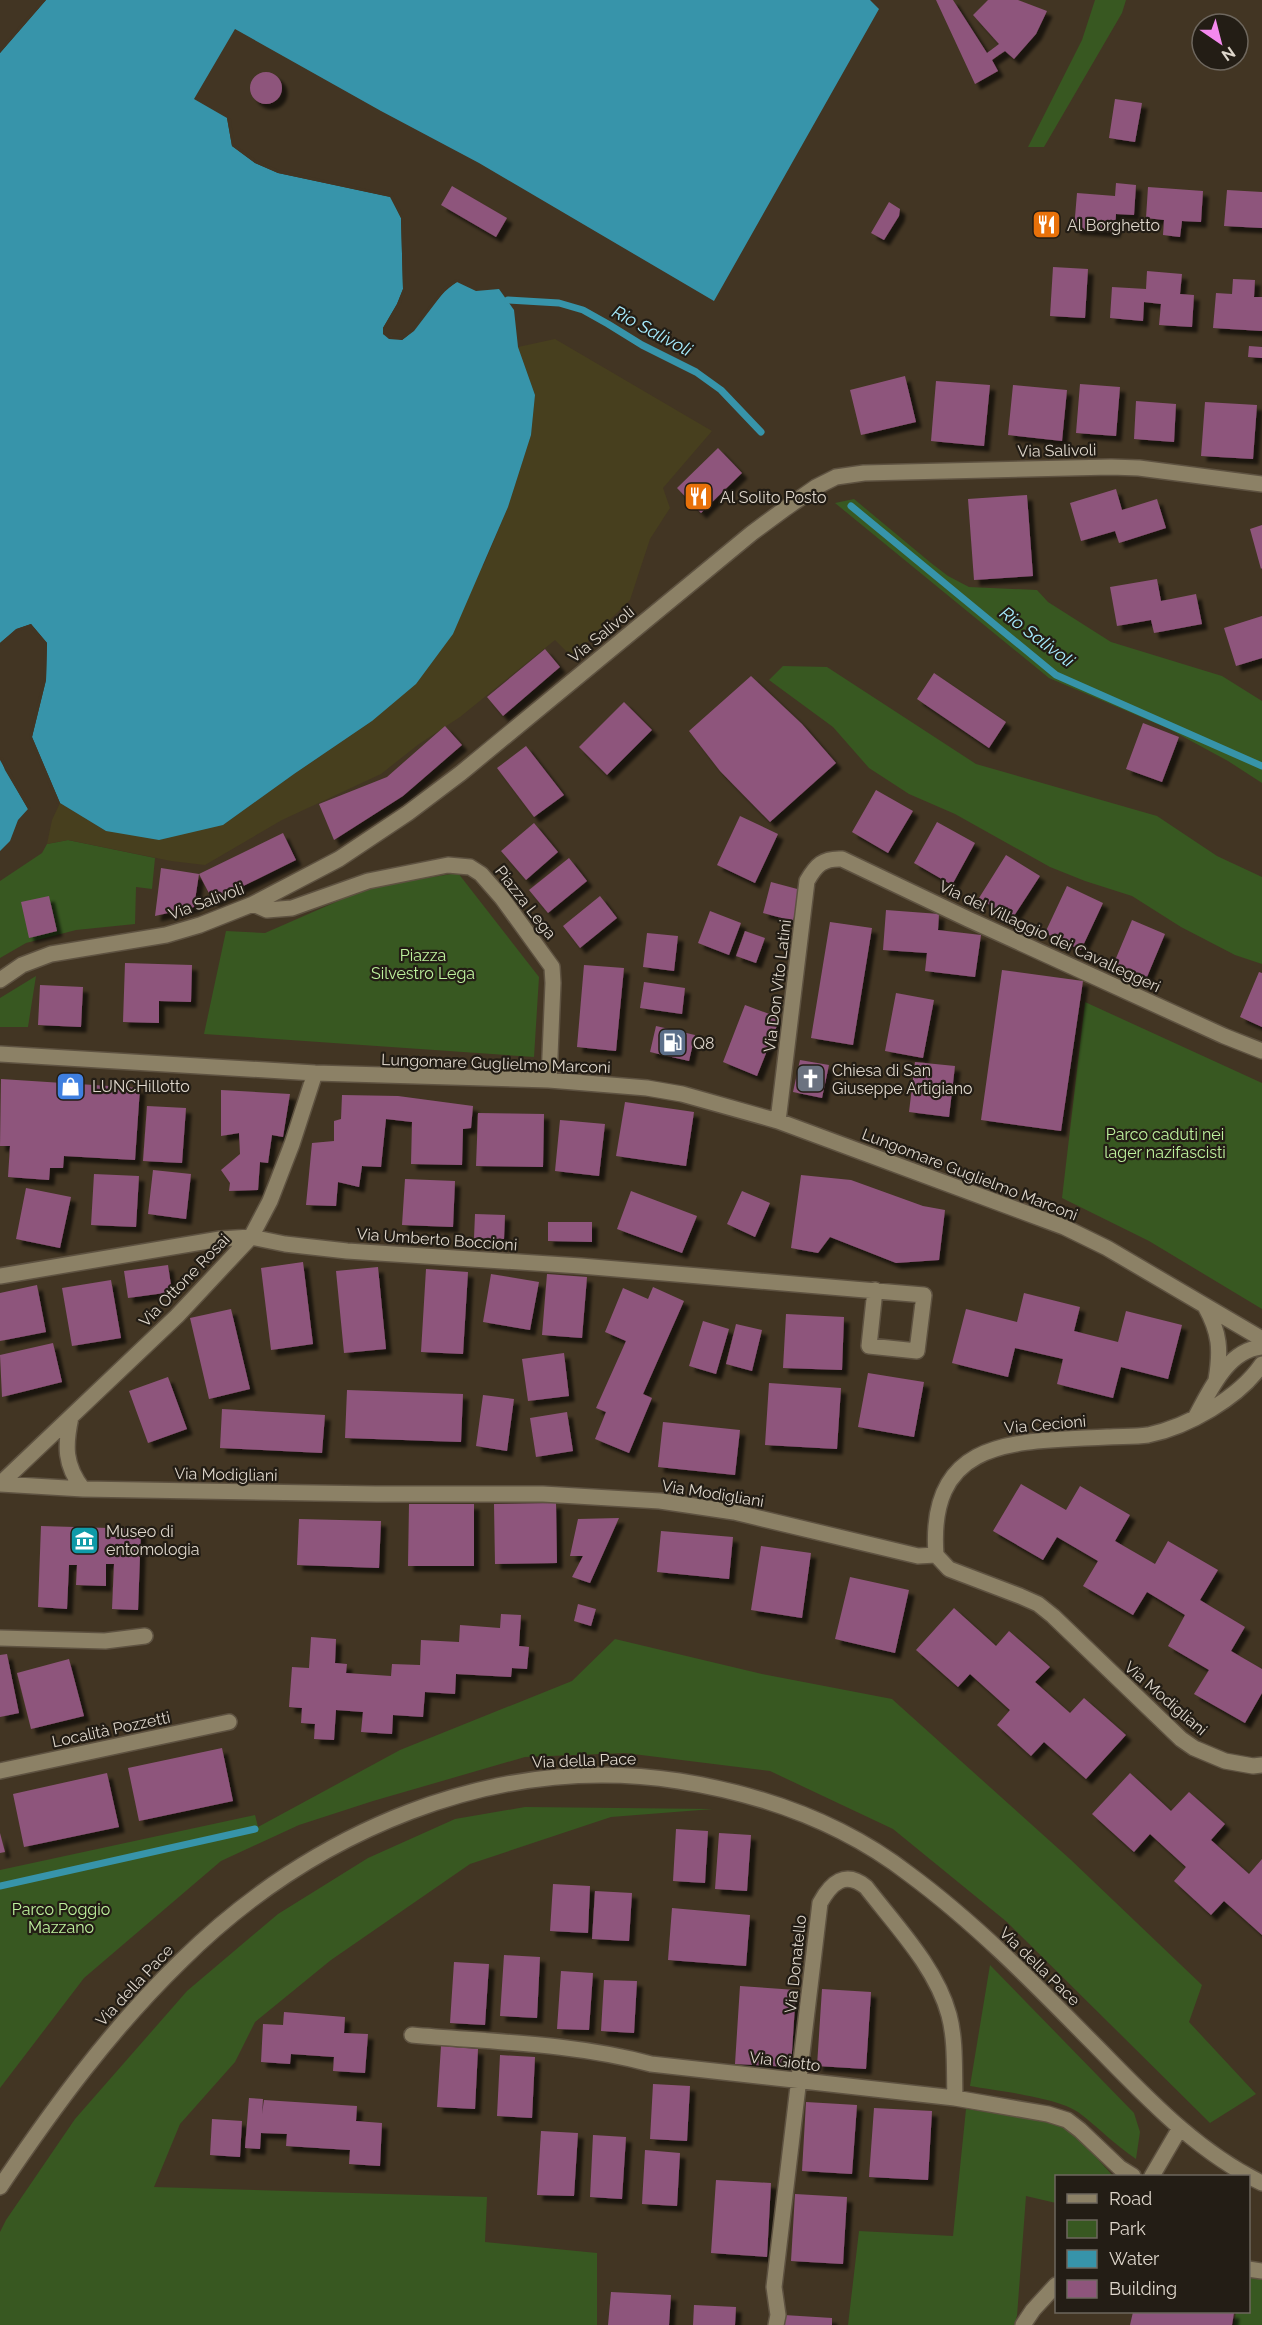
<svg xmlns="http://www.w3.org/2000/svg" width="1262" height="2325" font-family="Raleway,sans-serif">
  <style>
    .green { fill: #385821 }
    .sand { fill: #473f1e }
    .water { fill: #3794aa }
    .pier { fill: #423523 }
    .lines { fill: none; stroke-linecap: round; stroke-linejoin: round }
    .stream { stroke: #3794aa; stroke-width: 7 }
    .building { fill: #8e557c; filter: url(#shadow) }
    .minor-casing { stroke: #5e5241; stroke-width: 18 }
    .minor { stroke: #8c8166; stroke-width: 15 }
    .labels { text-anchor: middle; stroke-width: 4.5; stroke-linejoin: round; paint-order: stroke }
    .poi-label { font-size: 16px; fill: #ded6cb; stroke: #231d15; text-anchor: start }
    .street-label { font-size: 16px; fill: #ded6cb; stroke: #231d15 }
    .park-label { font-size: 16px; fill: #bef19d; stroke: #231d15 }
    .water-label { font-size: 18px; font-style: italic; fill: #a6ebfd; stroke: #231d15 }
  </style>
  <defs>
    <filter id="shadow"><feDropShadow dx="5.5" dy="5.5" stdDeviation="1.5" flood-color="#0009"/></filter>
  </defs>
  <rect width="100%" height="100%" fill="#423523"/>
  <!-- green -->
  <path class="green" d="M1095,0H1126L1122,13L1044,147H1028L1082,40Z
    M854,499L931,563L948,576L969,587L1037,590L1048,602L1111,642L1222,676L1262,701V783L1228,761L1169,729L1049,678L835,503Z
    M783,666L827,667L976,764L1157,816L1217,856L1262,877V964L1235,955L1181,927L1132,896L1085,881L1050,867L955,814L909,794L869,768L833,727L769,680Z
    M68,840L155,858L152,889L136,887L135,924L76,930L26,943L0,958V881L42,853L47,844Z
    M458,873L539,977L534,1057L204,1034L226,931L265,933L370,887Z
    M36,976L28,1027H0V998Z
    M1085,1002L1262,1083V1309L1149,1241L1062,1198Z
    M615,1639L762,1674L892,1699L1071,1860L1202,1985L1189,2022L1256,2094L1210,2123L1007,1922L893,1829L770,1771L625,1753L525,1757L373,1801L299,1825L221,1861L84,1978L0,2088V1870L255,1815L258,1827L400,1750L572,1681Z
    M525,1807L713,1809L611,1817L470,1864L331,1960L255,2022L235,2062L180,2124L154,2187L487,2197L485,2242L597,2253V2325H0V2232L6,2220L75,2119L187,1991L278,1914L368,1858L455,1819Z
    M990,1965L1134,2113L1140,2132L1136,2159C1115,2145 1098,2127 1078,2112C1056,2097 998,2091 970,2086Z
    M966,2109L1052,2121L1077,2136L1113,2176H1056V2203L1026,2196L1017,2316L1014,2325H848L859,2231L953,2236Z
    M1249,2276L1262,2279V2325H1234L1236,2312H1248Z"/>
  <!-- sand -->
  <path class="sand" d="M555,339L712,431L663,488L670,508L650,539L630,600L572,657L555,640L460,717L419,744L381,774L282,820L205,865L171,861L68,840L47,844L52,820L60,803L106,831L223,825L294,774L372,721L484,564L508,507L531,435L535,395L518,347Z"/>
  <!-- water -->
  <path class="water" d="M46,0H870L879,9L714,301L479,163L381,111L235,29L194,99L227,118L232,146L255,163L278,173L390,197L401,218L403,289L397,304L383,328V334L402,340C424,324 433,297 457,282L476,291L499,289L514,310L518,347L535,395L531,435L508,507L453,634L416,684L372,721L294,774L223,825L159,840L106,831L60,803L32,737L46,680L47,643L31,624L17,629L0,643V53Z
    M0,760L28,809L18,820L10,841L0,851Z"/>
  <!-- pier -->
  <path class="pier" d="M42,0H46L0,53V49Z
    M227,118L231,119L234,144L256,160L279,170L393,195L404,218L406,289L400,305L386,328V332L390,336L401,337L412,329L444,287L456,279L460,280L446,289L414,331L402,340L389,339L383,334V328L397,304L403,289L401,218L391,197L278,173L255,163L232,146Z
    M31,624L47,643L46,680L32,737L60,803L57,804L29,737L43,680L44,644L30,628L18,631L0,646V643L16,629Z
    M0,757L3,758L31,809H28L5,770Z"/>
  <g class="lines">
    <!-- stream -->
    <path class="stream" d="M508,300L559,303L583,310L608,324L642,345L696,372L721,390L761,432
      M851,506L1056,675L1262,766
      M0,1886L255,1829"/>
  </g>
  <!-- building -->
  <path class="building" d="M936,0H953L987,53L999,44L973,15L988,0H1018L1047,11L1036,34L1014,59L1005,51L999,55L992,60L998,71L975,84Z
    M250 88a16 16 0 1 1 32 0a16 16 0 1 1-32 0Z
    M1115,99L1142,103L1135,142L1109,138Z
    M1116,183L1136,185L1134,215L1116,214L1115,232L1074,229L1077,193L1115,196Z
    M452,186L507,218L496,237L441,205Z
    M1148,187L1203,191L1201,222L1182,221L1180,237L1163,235L1164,220L1146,218Z
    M1227,190L1262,192V228L1224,226Z
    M889,202L900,209L899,216L884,240L871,233Z
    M1053,267L1088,269L1085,318L1050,316Z
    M1147,271L1182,274L1180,294L1194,295L1192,327L1159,325L1161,304L1144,302L1143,321L1110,318L1112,287L1146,289Z
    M1233,279L1255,280L1254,297H1262V331L1213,328L1216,293L1232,294Z
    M1249,346L1262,347V358L1248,357Z
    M905,376L916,422L861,435L850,390Z
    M936,381L990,385L984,446L931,441Z
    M1080,384L1120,387L1116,436L1076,433Z
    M1013,385L1067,390L1062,441L1008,435Z
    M1136,401L1176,404L1174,442L1134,439Z
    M1205,402L1257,405L1253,459L1201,456Z
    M718,448L742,473L701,513L677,488Z
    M1116,489L1122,510L1157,499L1166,528L1119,543L1115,531L1081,541L1070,503Z
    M1027,495L1033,576L974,580L968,499Z
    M1262,525V568L1261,569L1250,529Z
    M1157,579L1161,601L1196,594L1202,624L1154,633L1151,620L1117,626L1110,587Z
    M1262,616V658L1236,666L1224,628Z
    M545,649L560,667L503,716L487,697Z
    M934,673L1006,722L989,748L917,699Z
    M751,676L802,724L836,763L770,822L720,771L689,731Z
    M624,702L652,730L607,775L579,747Z
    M1143,723L1179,737L1162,782L1126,769Z
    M445,726L462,745L403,796L334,840L319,804L387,777Z
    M526,746L564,795L534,817L497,768Z
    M876,790L913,811L888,853L852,832Z
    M740,816L778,834L755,883L717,865Z
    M937,822L975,843L952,885L914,863Z
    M534,823L558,852L526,880L501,851Z
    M283,833L296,860L213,901L199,874Z
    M1006,855L1040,876L1012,919L979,898Z
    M569,858L587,881L548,913L529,890Z
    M161,868L199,874L194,907L155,916Z
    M771,882L801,890L793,921L763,913Z
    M1067,886L1103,903L1081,950L1045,933Z
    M49,896L57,931L29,938L21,902Z
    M600,896L617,918L580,948L563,926Z
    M886,910L939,914L938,930L981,935L975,977L925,971L927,953L883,950Z
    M710,911L741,923L729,955L698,943Z
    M1132,920L1165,934L1147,977L1114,963Z
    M830,922L872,928L853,1045L811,1038Z
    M745,931L765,938L756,963L736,956Z
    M647,933L678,936L674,971L643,967Z
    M125,963L192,965L191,1002L159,1001V1023L123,1022Z
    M584,965L624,968L616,1051L577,1047Z
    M1002,970L1083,981L1061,1131L981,1120Z
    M1259,972L1262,973V1027L1240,1017Z
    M644,982L685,988L682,1014L640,1008Z
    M40,985L83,987L81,1027L38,1025Z
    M896,993L934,1000L923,1058L885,1051Z
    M745,1005L780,1018L757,1076L723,1062Z
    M656,1026L695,1035L689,1061L650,1052Z
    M800,1060L829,1065L822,1098L793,1092Z
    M915,1062L955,1066L949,1117L909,1112Z
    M1,1079L140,1088L135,1160L64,1156L63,1168H50L49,1180L8,1177L10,1146H0Z
    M221,1090L290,1094L283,1137L272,1135L268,1163L260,1162L258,1190L229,1191L230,1183L221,1170L240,1154L239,1133L221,1136Z
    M342,1095L398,1096L473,1106L471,1128L463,1129L462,1165L411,1164L412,1122L386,1119L381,1167L362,1166L359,1187L338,1182L336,1206L306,1205L312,1143L334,1141V1121L341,1119Z
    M625,1102L694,1112L686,1166L616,1156Z
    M147,1106L186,1108L182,1163L143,1161Z
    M478,1113L544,1114L543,1167L476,1166Z
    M560,1120L605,1124L599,1176L555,1171Z
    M153,1170L191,1174L186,1219L148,1214Z
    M94,1174L139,1176L136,1227L91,1225Z
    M801,1175L851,1180L923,1206L945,1210L939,1260L896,1263L830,1237L818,1253L791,1248Z
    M405,1179L455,1181L453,1227L402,1225Z
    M26,1188L71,1197L60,1248L16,1239Z
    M631,1191L697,1216L682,1253L617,1229Z
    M742,1191L770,1203L755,1237L727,1224Z
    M475,1214L505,1215L504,1239L474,1238Z
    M548,1222H592V1242L548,1241Z
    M303,1262L313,1344L271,1350L261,1268Z
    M168,1265L172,1292L128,1298L124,1271Z
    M378,1267L386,1349L344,1353L336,1271Z
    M426,1269L468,1272L463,1354L421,1352Z
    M491,1274L539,1282L530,1330L483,1322Z
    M547,1274L587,1277L582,1338L542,1335Z
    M111,1280L121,1338L72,1346L62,1288Z
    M37,1285L46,1332L0,1341V1293Z
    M653,1287L684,1301L643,1394L652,1398L629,1453L595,1439L606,1412L596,1408L626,1341L605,1332L623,1288L648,1299Z
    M1024,1293L1080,1307L1074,1331L1118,1342L1126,1311L1182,1325L1168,1379L1121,1367L1113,1398L1057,1384L1063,1359L1015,1348L1008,1377L952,1363L966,1309L1017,1322Z
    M231,1309L250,1389L209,1399L190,1318Z
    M786,1314L844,1317L842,1370L783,1368Z
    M703,1321L729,1329L716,1374L689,1366Z
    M736,1324L762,1330L752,1371L726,1364Z
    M53,1343L62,1382L2,1397L0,1355Z
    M564,1353L569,1396L528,1401L522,1359Z
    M868,1373L924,1382L914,1437L858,1427Z
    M168,1377L187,1429L148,1443L129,1391Z
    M769,1383L841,1388L837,1449L765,1445Z
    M347,1390L463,1394L461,1442L345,1438Z
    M483,1395L514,1399L507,1451L476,1446Z
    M222,1409L325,1415L322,1453L220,1448Z
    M567,1412L573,1451L536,1457L530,1418Z
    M663,1422L740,1430L735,1475L658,1467Z
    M1021,1484L1066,1510L1080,1486L1130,1515L1115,1541L1155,1564L1168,1541L1218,1570L1200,1600L1245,1627L1231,1651L1262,1669V1693L1245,1723L1194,1694L1209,1670L1168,1646L1185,1615L1147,1592L1133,1615L1083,1586L1098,1561L1057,1537L1043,1560L993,1531Z
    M556,1503L557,1563L495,1564L494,1504Z
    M409,1504H474V1566H408Z
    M619,1518L590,1583L572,1577L583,1556H570L578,1519Z
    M299,1519L381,1521L379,1568L297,1565Z
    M41,1526L141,1529L138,1610L112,1609L114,1564H106V1586L76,1585L77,1565H69L67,1609L38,1607Z
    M661,1531L733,1537L729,1579L657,1572Z
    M761,1546L811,1553L802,1618L751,1610Z
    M850,1577L909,1590L895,1653L835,1639Z
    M578,1604L596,1609L591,1626L574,1621Z
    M954,1608L996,1646L1009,1631L1050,1667L1035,1682L1070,1713L1084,1698L1126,1735L1086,1779L1044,1742L1031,1756L997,1725L1010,1710L970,1674L958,1687L916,1650Z
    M501,1614L521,1615L519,1646L529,1647L527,1669L512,1668L511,1677L456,1674L455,1694L425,1692L423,1717L393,1715L392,1734L361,1732L363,1712L336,1710L334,1740L314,1739L315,1724L301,1723L302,1708L289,1707L292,1667L309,1668L311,1637L336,1639L335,1663L347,1664L346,1673L391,1676L392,1664L420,1665L421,1640L459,1642L460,1625L500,1628Z
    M7,1654L19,1713L0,1717V1655Z
    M69,1659L84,1716L31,1729L17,1673Z
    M222,1748L233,1801L139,1821L128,1768Z
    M107,1773L119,1827L24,1847L13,1794Z
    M1130,1773L1171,1811L1189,1792L1225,1824L1211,1840L1249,1874L1262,1859V1935L1224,1901L1211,1915L1174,1881L1186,1867L1150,1834L1134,1852L1092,1814Z
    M676,1829L708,1831L705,1883L673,1881Z
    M0,1833L5,1852L0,1853Z
    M719,1833L751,1835L747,1891L715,1889Z
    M553,1884L590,1886L588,1933L550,1931Z
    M595,1891L632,1893L629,1941L592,1939Z
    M672,1908L750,1915L746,1966L668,1960Z
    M504,1955L540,1957L537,2018L500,2016Z
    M454,1962L489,1964L485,2025L450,2023Z
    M561,1971L593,1973L589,2030L557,2029Z
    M604,1980L637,1981L634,2033L601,2031Z
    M740,1986L796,1990L791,2067L735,2064Z
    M822,1989L871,1992L866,2069L817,2066Z
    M284,2012L345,2017L344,2033L368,2034L365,2073L333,2071L334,2057L291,2054L290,2064L261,2062L263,2024L283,2025Z
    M441,2046L478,2049L475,2109L437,2107Z
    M500,2055L535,2057L532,2118L497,2116Z
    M653,2084L690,2086L687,2141L650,2139Z
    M249,2098L263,2099L262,2114L264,2100L357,2106L356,2121L382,2123L380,2166L349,2164L350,2150L286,2146L287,2134L261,2133L260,2149L245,2148Z
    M806,2102L857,2105L852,2174L802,2171Z
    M874,2108L932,2111L928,2180L869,2177Z
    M212,2119L242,2121L240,2157L210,2155Z
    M541,2131L578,2133L574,2196L537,2195Z
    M593,2135L626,2137L622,2199L590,2197Z
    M645,2150L680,2153L677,2206L642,2204Z
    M716,2180L771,2183L767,2257L711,2253Z
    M795,2194L847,2197L843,2264L791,2261Z
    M611,2292L671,2295L669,2325H608Z
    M694,2305L736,2307L735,2325H693Z
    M1133,2312H1225L1234,2313L1232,2325H1130Z
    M784,2315L832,2318V2325H783Z"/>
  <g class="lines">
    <defs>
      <path id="minor" d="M253,904L267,910L292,908L368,881L448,865L470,867L481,874L502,898L552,967L553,983L549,1080
        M0,980L22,965L51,954L166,935L200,925L253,904L339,859L408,813L461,773L752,533L786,508L816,487L836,477L864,473L1111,467L1139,468L1262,484
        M0,1054L315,1073L549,1080L647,1088L682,1094L778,1121L1064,1227L1107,1248L1262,1339
        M778,1121L807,881C816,865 823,858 842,859L968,919L1224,1036L1262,1051
        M0,1276L220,1239L251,1237L285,1244L347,1251L581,1266L924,1295L917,1351L869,1346L875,1290
        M1205,1306C1220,1333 1221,1350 1216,1380
        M71,1417C65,1445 64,1465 83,1489
        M1195,1418C1210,1391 1227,1350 1262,1347
        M0,1484L83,1489L376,1494H543L660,1501L734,1512L918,1556L936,1555L949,1569L1020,1596L1038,1604L1053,1616L1181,1739L1194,1748L1225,1761L1253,1766L1262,1765
        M0,1484L177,1316L251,1237L270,1201L292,1144L315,1073
        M936,1555C927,1435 1018,1442 1107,1437C1120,1436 1134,1437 1148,1435C1187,1427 1239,1398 1262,1364
        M0,1638L105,1641L145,1636
        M0,1771L229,1722
        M412,2035C491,2042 574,2043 651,2064L955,2098L1048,2114L1067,2120L1080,2130L1120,2168L1133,2176
        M1152,2176L1180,2128
        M0,2187C54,2107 111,2029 181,1961C311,1832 495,1752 679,1781C761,1794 843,1823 909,1874C974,1922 1032,1981 1088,2038C1141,2091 1193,2150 1262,2183
        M1248,2269L1262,2271
        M776,2325L778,2315L774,2287L820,1903C831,1883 845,1870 866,1887C896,1926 936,1967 949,2015C956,2041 954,2071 955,2098
        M1023,2325L1033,2310L1056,2285"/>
    </defs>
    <!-- minor casing -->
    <use href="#minor" class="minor-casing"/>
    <!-- minor -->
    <use href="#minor" class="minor"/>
  </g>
  <!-- icons -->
  <defs>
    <symbol id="restaurant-square" viewBox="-11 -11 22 22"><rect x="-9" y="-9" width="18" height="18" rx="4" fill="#e8710a" stroke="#231d15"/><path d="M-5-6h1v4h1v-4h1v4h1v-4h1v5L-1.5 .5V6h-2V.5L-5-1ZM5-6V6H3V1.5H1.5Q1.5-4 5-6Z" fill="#fff"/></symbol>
    <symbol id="fuel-square" viewBox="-11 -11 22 22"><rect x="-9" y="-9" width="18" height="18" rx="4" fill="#5c6f8a" stroke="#231d15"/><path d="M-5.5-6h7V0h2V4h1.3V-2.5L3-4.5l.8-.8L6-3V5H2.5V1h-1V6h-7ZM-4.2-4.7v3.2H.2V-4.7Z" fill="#fff"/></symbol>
    <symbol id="church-square" viewBox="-11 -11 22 22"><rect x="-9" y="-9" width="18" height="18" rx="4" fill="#6b7280" stroke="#231d15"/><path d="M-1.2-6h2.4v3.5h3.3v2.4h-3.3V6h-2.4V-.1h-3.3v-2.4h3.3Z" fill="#fff"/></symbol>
    <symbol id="shop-square" viewBox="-11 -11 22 22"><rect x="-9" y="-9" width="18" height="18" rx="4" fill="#3f7fe0" stroke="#231d15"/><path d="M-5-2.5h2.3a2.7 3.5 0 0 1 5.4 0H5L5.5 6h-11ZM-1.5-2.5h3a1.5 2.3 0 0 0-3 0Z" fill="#fff"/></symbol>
    <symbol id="museum-square" viewBox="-11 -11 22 22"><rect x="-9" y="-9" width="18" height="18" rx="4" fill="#0f9aa8" stroke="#231d15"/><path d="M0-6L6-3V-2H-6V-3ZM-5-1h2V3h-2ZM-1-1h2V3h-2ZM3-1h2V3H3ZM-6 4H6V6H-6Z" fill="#fff"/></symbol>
  </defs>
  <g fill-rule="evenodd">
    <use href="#restaurant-square" x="1030" y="208" width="33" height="33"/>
    <use href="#restaurant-square" x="682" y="480" width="33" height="33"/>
    <use href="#fuel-square" x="656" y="1026" width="33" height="33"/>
    <use href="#church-square" x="794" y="1062" width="33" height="33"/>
    <use href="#shop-square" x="54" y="1070" width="33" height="33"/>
    <use href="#museum-square" x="68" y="1524" width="33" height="33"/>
  </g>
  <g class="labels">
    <!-- poi labels -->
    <g class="poi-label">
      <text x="1067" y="231">Al Borghetto</text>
      <text x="720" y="503">Al Solito Posto</text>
      <text x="693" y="1049">Q8</text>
      <text x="832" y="1076">Chiesa di San<tspan x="832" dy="18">Giuseppe Artigiano</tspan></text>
      <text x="92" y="1092">LUNCHillotto</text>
      <text x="106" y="1537">Museo di<tspan x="106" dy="18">entomologia</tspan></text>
    </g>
    <!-- street labels -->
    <g class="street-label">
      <text transform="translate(1057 450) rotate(-1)" y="6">Via Salivoli</text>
      <text transform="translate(601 634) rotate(-39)" y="6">Via Salivoli</text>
      <text transform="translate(206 901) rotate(-20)" y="6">Via Salivoli</text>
      <text transform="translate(526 902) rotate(52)" y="6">Piazza Lega</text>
      <text transform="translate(1050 936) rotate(25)" y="6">Via del Villaggio dei Cavalleggeri</text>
      <text transform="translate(777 986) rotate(-83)" y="6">Via Don Vito Latini</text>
      <text transform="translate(496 1063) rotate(2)" y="6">Lungomare Guglielmo Marconi</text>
      <text transform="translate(970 1174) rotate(21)" y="6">Lungomare Guglielmo Marconi</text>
      <text transform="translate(437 1239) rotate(4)" y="6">Via Umberto Boccioni</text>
      <text transform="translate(184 1280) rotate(-46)" y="6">Via Ottone Rosai</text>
      <text transform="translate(1045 1424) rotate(-5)" y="6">Via Cecioni</text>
      <text transform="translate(226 1474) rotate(1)" y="6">Via Modigliani</text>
      <text transform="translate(713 1493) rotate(9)" y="6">Via Modigliani</text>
      <text transform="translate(1166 1698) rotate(41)" y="6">Via Modigliani</text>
      <text transform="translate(111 1729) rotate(-12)" y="6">Località Pozzetti</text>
      <text transform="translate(584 1760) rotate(-2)" y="6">Via della Pace</text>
      <text transform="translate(795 1964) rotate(-84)" y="6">Via Donatello</text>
      <text transform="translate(1040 1966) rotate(44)" y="6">Via della Pace</text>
      <text transform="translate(134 1985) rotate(-47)" y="6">Via della Pace</text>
      <text transform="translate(785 2061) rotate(7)" y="6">Via Giotto</text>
    </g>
    <!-- park labels -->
    <g class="park-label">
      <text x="423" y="961">Piazza<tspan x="423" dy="18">Silvestro Lega</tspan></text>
      <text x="1165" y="1140">Parco caduti nei<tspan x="1165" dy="18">lager nazifascisti</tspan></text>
      <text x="61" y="1915">Parco Poggio<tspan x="61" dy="18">Mazzano</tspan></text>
    </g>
    <!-- water labels -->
    <g class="water-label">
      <text transform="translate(652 331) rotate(28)" y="6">Rio Salivoli</text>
      <text transform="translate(1037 637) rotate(37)" y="6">Rio Salivoli</text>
    </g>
  </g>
  <!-- legend -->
  <rect x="1055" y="2175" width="195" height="138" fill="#231d15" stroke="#6e675e" stroke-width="1.5"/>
  <rect x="1067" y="2194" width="30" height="9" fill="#8c8166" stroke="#6e675e" stroke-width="1.5"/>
  <text x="1109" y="2205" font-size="18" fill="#ded6cb">Road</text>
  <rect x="1067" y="2220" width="30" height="18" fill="#385821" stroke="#6e675e" stroke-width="1.5"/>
  <text x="1109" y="2235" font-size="18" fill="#ded6cb">Park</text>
  <rect x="1067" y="2250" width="30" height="18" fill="#3794aa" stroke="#6e675e" stroke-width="1.5"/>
  <text x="1109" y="2265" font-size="18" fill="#ded6cb">Water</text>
  <rect x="1067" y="2280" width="30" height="18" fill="#8e557c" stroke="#6e675e" stroke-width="1.5"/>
  <text x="1109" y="2295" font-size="18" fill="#ded6cb">Building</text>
  <!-- north arrow -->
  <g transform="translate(1220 42) rotate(145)"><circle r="28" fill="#231d15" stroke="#6e675e" stroke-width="1.5"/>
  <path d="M0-4.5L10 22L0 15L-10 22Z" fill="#f589ee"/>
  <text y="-9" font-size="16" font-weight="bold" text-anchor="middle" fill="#ded6cb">N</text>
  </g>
</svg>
